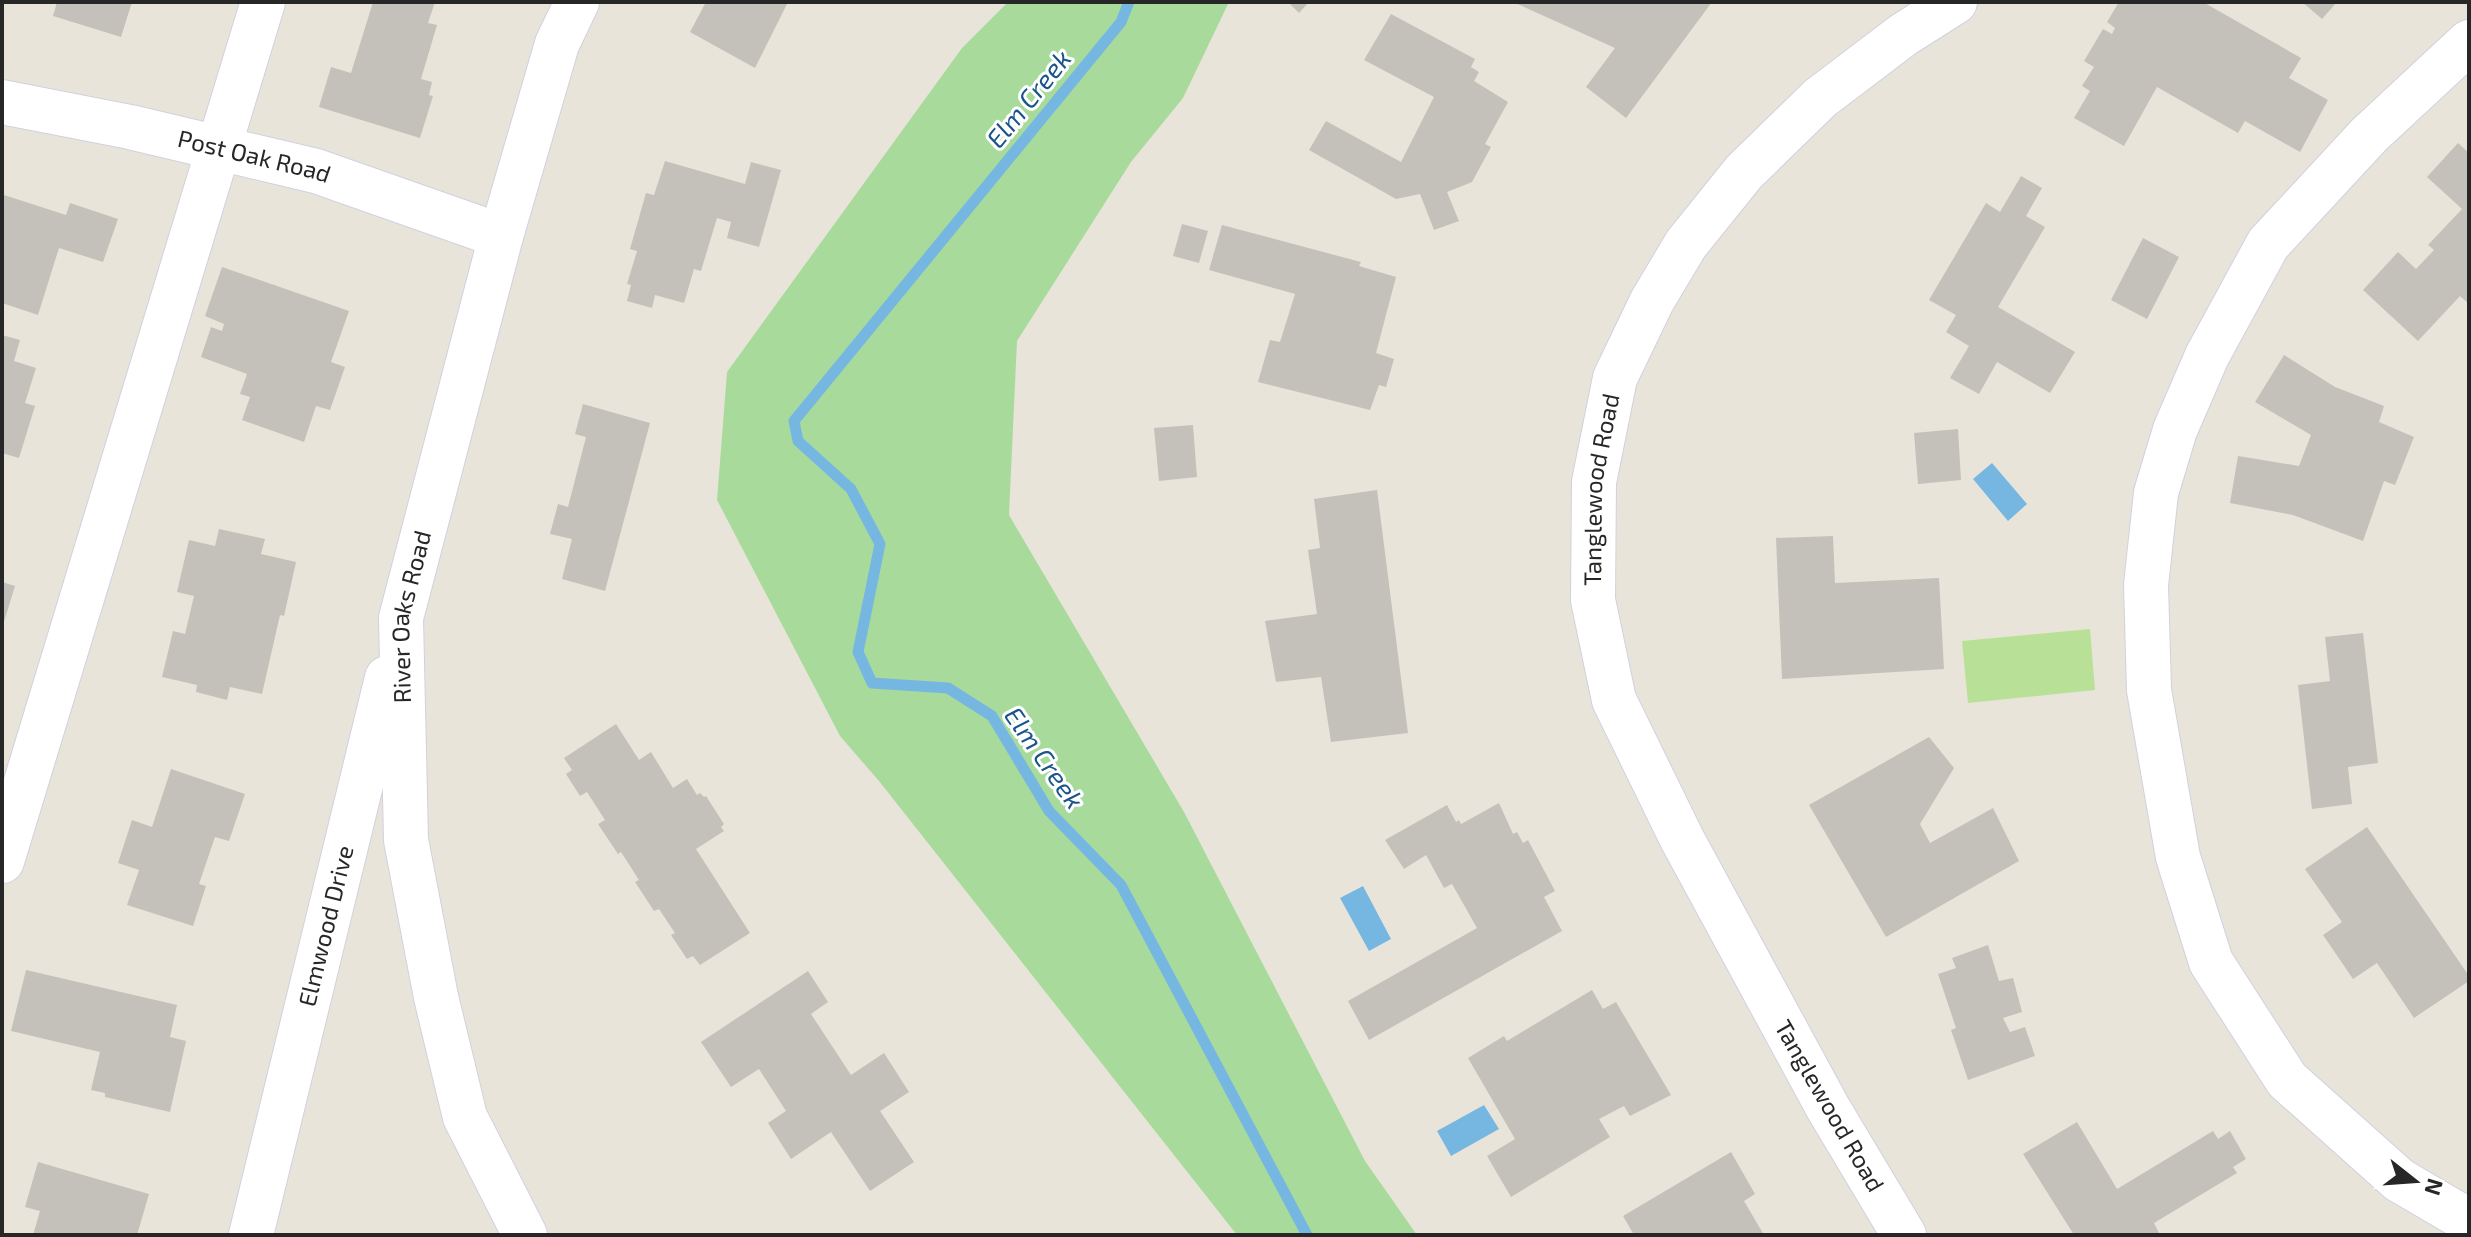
<svg xmlns="http://www.w3.org/2000/svg" width="2471" height="1237" font-family="'Exo 2',sans-serif">
  <style>
    .green { fill: #a8db9b }
    .pitch { fill: #b8e197 }
    .water { fill: #76b7e2 }
    .lines { fill: none; stroke-linecap: round; stroke-linejoin: round }
    .stream { stroke: #76b7e2; stroke-width: 11 }
    .building { fill: #c4c1ba }
    .minor-casing { stroke: #d0d1df; stroke-width: 46 }
    .minor { stroke: #fff; stroke-width: 44 }
    .labels { text-anchor: middle; stroke-width: 6; stroke-linejoin: round; paint-order: stroke }
    .street-label { font-size: 24px; fill: #272727; stroke: #fff }
    .water-label { font-size: 26px; font-style: italic; fill: #19548a; stroke: #fff }
  </style>
  <rect width="100%" height="100%" fill="#e9e4da"/>
  <!-- green -->
  <path class="green" d="M1008,2H1229L1183,98L1131,162L1017,341L1009,515L1184,812L1365,1161L1417,1235H1237L879,781L840,736L717,500L727,372L962,48Z"/>
  <!-- pitch -->
  <path class="pitch" d="M2090,629L2095,690L1968,703L1962,641Z"/>
  <!-- water -->
  <path class="water" d="M1992,463L2027,504L2008,521L1973,479Z
    M1363,886L1391,939L1369,951L1340,898Z
    M1484,1105L1499,1129L1451,1156L1437,1131Z"/>
  <g class="lines">
    <!-- stream -->
    <path class="stream" d="M1129,2L1121,22L794,421L798,441L851,489L880,544L858,652L872,683L948,688L992,716L1049,811L1121,885L1307,1235"/>
  </g>
  <!-- building -->
  <path class="building" d="M57,2H132L121,37L53,16Z
    M373,2H435L428,23L437,25L421,79L432,82L429,95L433,96L420,138L319,107L331,67L351,73Z
    M706,2H788L755,68L690,32Z
    M1288,2H1309L1299,13Z
    M1513,2H1712L1626,118L1586,87L1615,48Z
    M2119,2H2203L2301,58L2289,78L2328,100L2300,152L2245,121L2238,133L2157,87L2124,146L2074,118L2090,91L2082,86L2094,67L2084,61L2103,29L2112,34L2115,28L2107,22Z
    M2302,2H2337L2322,19Z
    M1391,14L1475,59L1471,67L1479,72L1474,81L1508,102L1485,144L1491,147L1472,182L1447,192L1459,221L1434,230L1420,194L1396,199L1309,150L1326,121L1401,162L1434,97L1364,60Z
    M2458,143L2469,153V304L2460,296L2418,341L2363,290L2398,252L2416,269L2434,250L2428,245L2462,209L2427,177Z
    M665,161L745,184L751,162L781,170L759,247L727,238L731,222L717,218L701,271L694,269L684,303L655,295L652,308L627,301L631,285L627,284L637,251L630,249L646,193L654,195Z
    M2021,176L2042,188L2026,216L2045,227L1998,307L2075,352L2050,393L1997,362L1979,394L1950,378L1969,346L1946,332L1956,315L1929,300L1986,203L2000,212Z
    M4,195L66,215L70,203L118,219L103,262L59,248L38,315L2,303Z
    M1182,224L1208,231L1199,263L1173,256Z
    M1222,225L1361,262L1359,266L1396,277L1376,353L1394,359L1386,387L1379,385L1370,410L1258,382L1270,340L1280,342L1295,294L1209,270Z
    M2143,238L2179,257L2147,319L2111,300Z
    M222,267L349,311L331,362L345,367L330,410L316,406L304,442L242,420L250,397L240,394L247,374L201,357L211,327L222,331L224,324L205,316Z
    M2,335L20,340L14,361L36,368L25,403L35,406L19,458L2,453Z
    M2284,355L2335,387L2384,406L2379,422L2414,437L2395,485L2384,481L2363,541L2293,515L2230,503L2238,456L2299,466L2311,435L2255,402Z
    M583,404L650,423L605,591L562,579L572,539L550,534L558,504L568,507L586,437L575,434Z
    M1193,425L1197,477L1159,481L1154,428Z
    M1958,429L1961,480L1918,484L1914,433Z
    M1377,490L1408,733L1331,742L1321,677L1276,682L1265,621L1317,614L1308,550L1320,548L1314,499Z
    M219,529L265,539L261,554L296,562L284,616L280,615L262,694L230,687L227,700L196,692L197,685L162,677L173,631L185,634L194,596L177,592L189,540L215,546Z
    M1833,536L1835,583L1939,578L1944,669L1782,679L1776,538Z
    M2,582L15,586L3,625H2Z
    M2363,633L2378,763L2348,767L2352,804L2312,809L2298,685L2330,681L2325,637Z
    M616,724L639,760L651,752L673,788L687,779L697,795L700,793L704,797L706,796L724,824L721,827L724,831L696,849L750,933L700,965L693,956L687,959L671,935L675,933L659,909L654,911L635,882L639,880L621,852L618,854L598,824L605,820L587,792L580,796L566,774L572,770L564,758Z
    M1929,737L1954,768L1920,824L1930,843L1993,808L2019,861L1886,937L1809,805Z
    M171,769L245,794L229,841L215,837L199,884L206,886L193,926L127,905L139,870L118,863L132,820L152,827Z
    M1499,803L1513,834L1517,832L1523,843L1528,840L1555,891L1544,897L1562,931L1369,1040L1348,1001L1477,928L1452,884L1444,888L1426,855L1404,869L1385,840L1447,805L1456,822L1459,820L1461,824Z
    M2367,827L2469,976V981L2414,1018L2377,963L2353,979L2323,935L2342,922L2305,869Z
    M1988,945L1999,981L2013,978L2022,1012L2003,1018L2010,1032L2025,1027L2035,1056L1968,1080L1951,1030L1956,1028L1938,974L1956,968L1952,958Z
    M26,970L177,1005L170,1037L186,1041L170,1112L105,1097V1093L91,1090L100,1052L11,1031Z
    M808,971L828,1002L811,1014L851,1075L884,1053L909,1092L880,1111L914,1162L870,1191L831,1132L791,1159L768,1123L786,1111L759,1069L731,1087L701,1042Z
    M1592,990L1603,1009L1616,1002L1671,1095L1630,1116L1624,1106L1599,1119L1610,1137L1511,1197L1487,1156L1515,1139L1468,1058L1504,1036L1507,1041Z
    M2077,1122L2117,1189L2213,1131L2218,1139L2230,1131L2246,1159L2233,1167L2237,1173L2154,1223L2160,1235H2074L2023,1154Z
    M1731,1152L1755,1194L1744,1201L1764,1235H1634L1623,1216Z
    M38,1162L149,1194L137,1235H33L40,1211L25,1207Z"/>
  <g class="lines">
    <defs>
      <g id="minor">
        <path d="M2469,42L2369,135L2268,244L2207,356L2175,430L2156,493L2146,585L2149,690L2178,857L2211,962L2287,1080L2399,1180L2469,1221"/>
        <path id="s1" d="M2,102L130,127L316,171L501,236"/>
        <path d="M2,861L263,2"/>
        <path id="s2" d="M251,1235L387,678"/>
        <path id="s3" d="M525,1235L465,1117L436,997L406,840L401,618L501,236L557,44L577,2"/>
        <path id="s4" d="M1904,1235L1828,1108L1682,839L1614,700L1593,600L1594,482L1615,378L1652,301L1686,244L1744,172L1820,98L1903,35L1955,2"/>
      </g>
    </defs>
    <!-- minor casing -->
    <use href="#minor" class="minor-casing"/>
    <!-- minor -->
    <use href="#minor" class="minor"/>
  </g>
  <g class="labels">
    <!-- street labels -->
    <g class="street-label">
      <text dy="8" stroke="none"><textPath href="#s1" startOffset="258">Post Oak Road</textPath></text>
      <text dy="8" stroke="none"><textPath href="#s4" startOffset="822">Tanglewood Road</textPath></text>
      <text dy="8" stroke="none"><textPath href="#s3" startOffset="640">River Oaks Road</textPath></text>
      <text dy="8" stroke="none"><textPath href="#s2" startOffset="318">Elmwood Drive</textPath></text>
      <text transform="translate(1829 1106) rotate(60)" y="8">Tanglewood Road</text>
    </g>
    <!-- water labels -->
    <g class="water-label">
      <text transform="translate(1029 99) rotate(-51)" y="9">Elm Creek</text>
      <text transform="translate(1044 758) rotate(55)" y="9">Elm Creek</text>
    </g>
  </g>
  <!-- border -->
  <rect width="2471" height="1237" fill="none" stroke="#272727" stroke-width="8"/>
  <!-- north arrow -->
  <g transform="translate(2415 1181) rotate(107)" stroke="#ffffff" stroke-width="6" paint-order="stroke">
  <path d="M0-6L14 30L0 20L-14 30Z" fill="#272727"/>
  <text y="-12" font-size="22" font-weight="bold" text-anchor="middle" fill="#272727">N</text>
  </g>
</svg>
